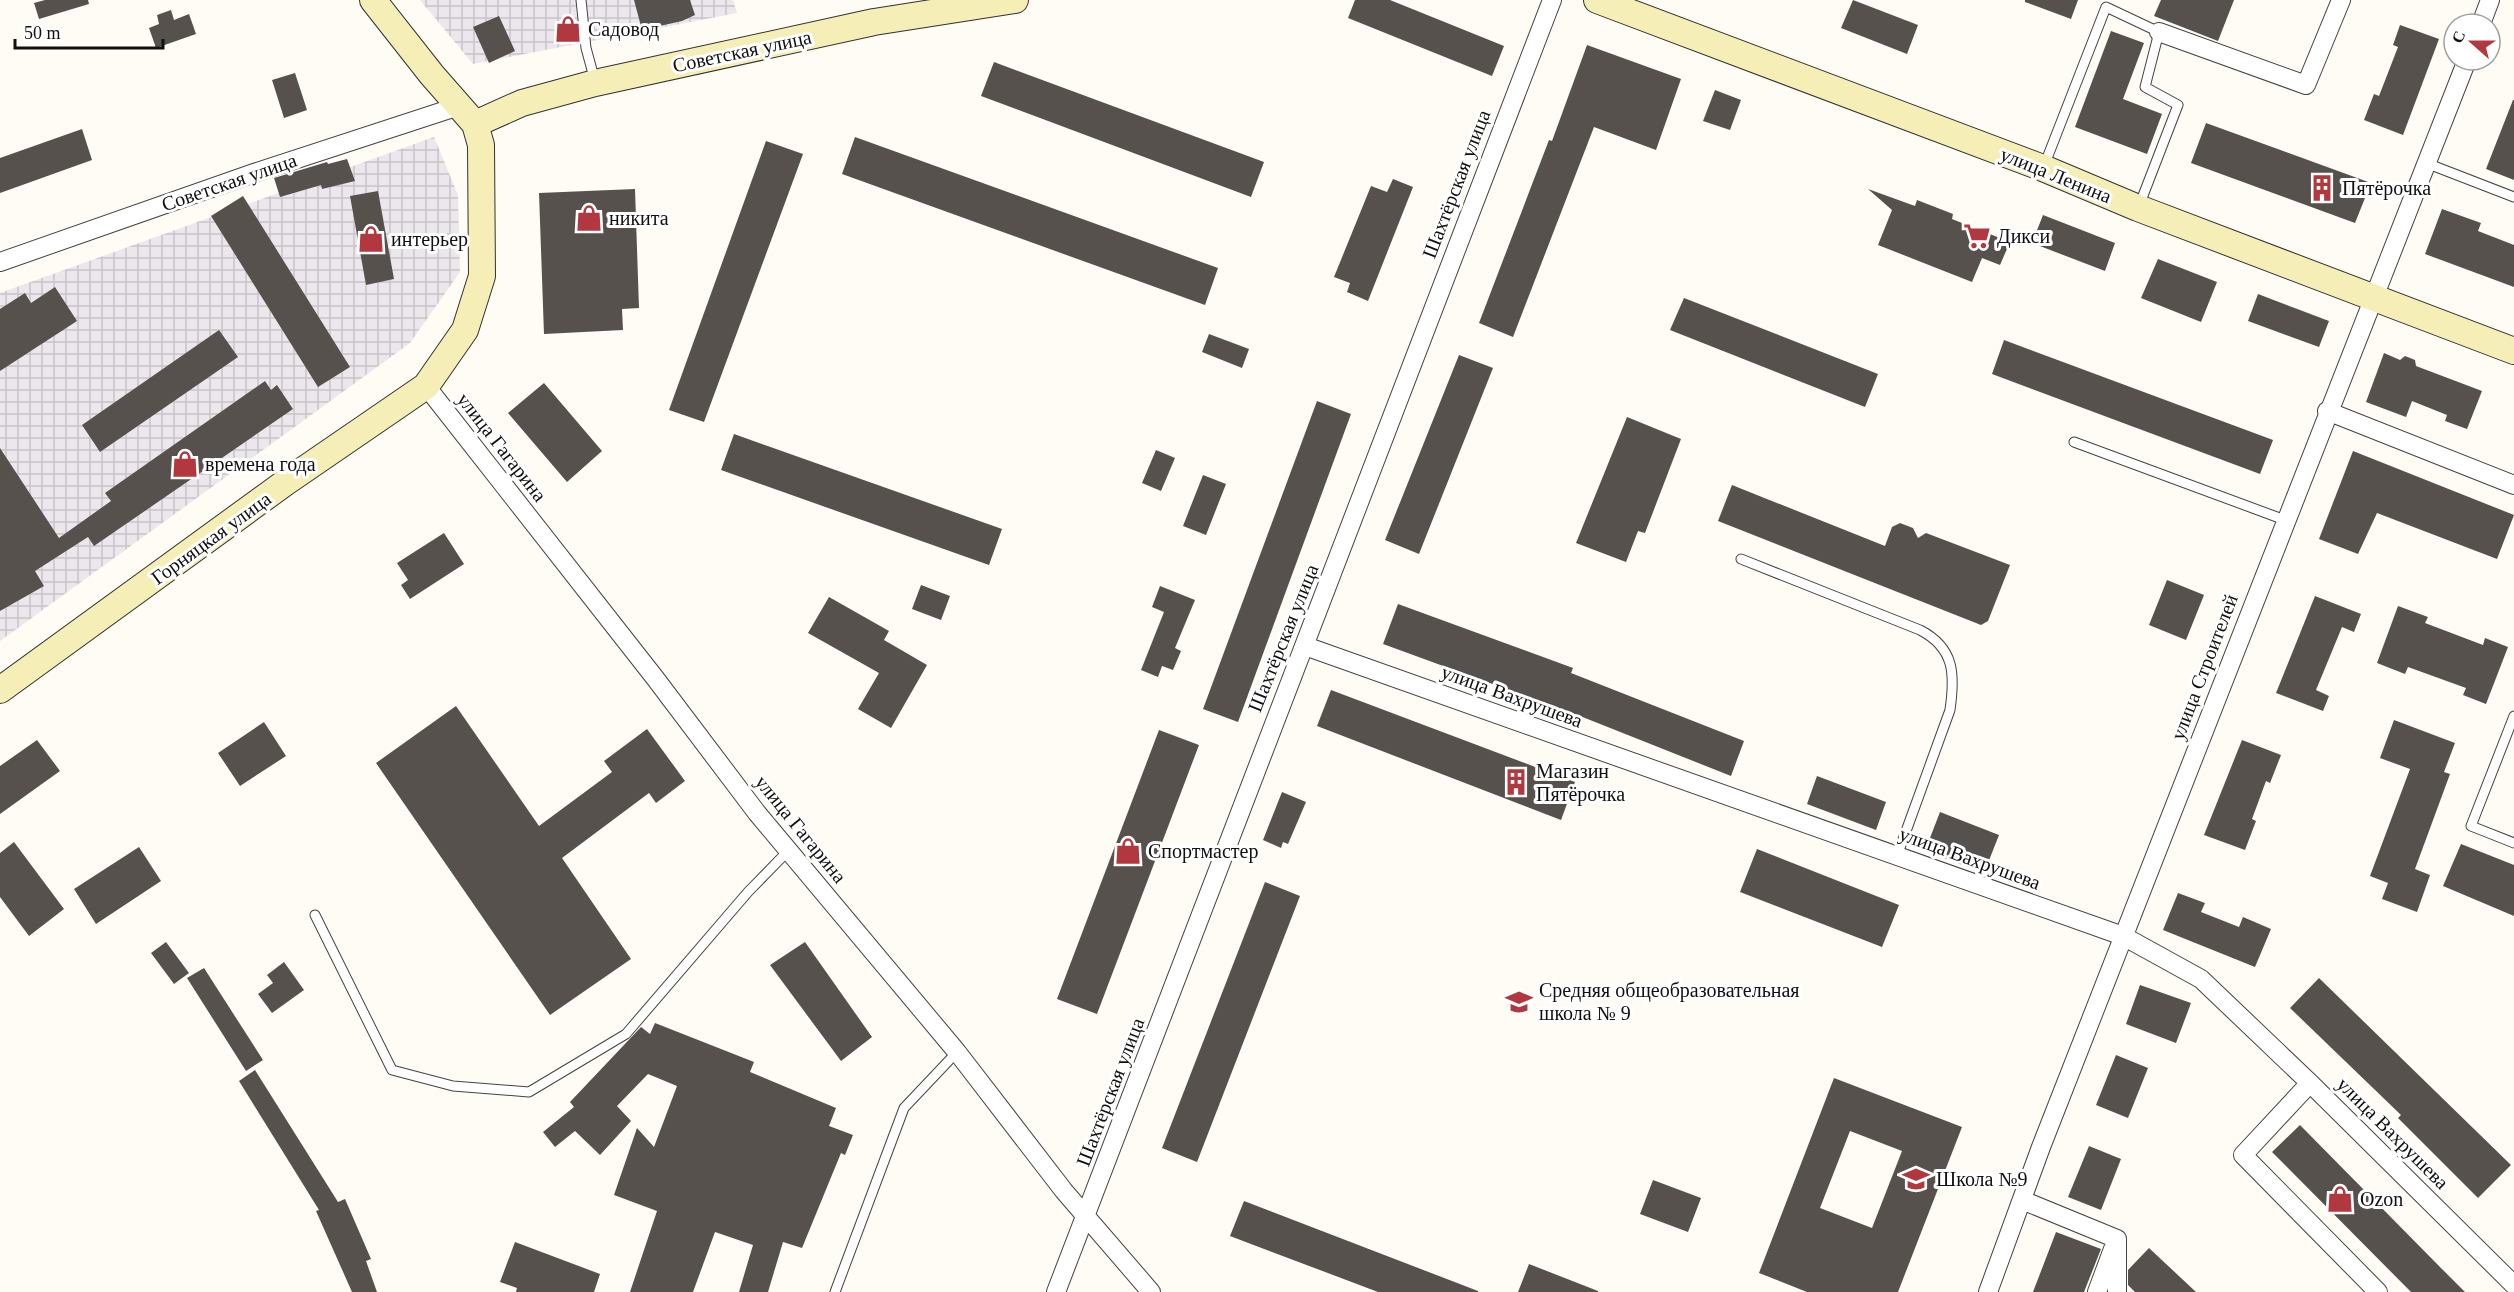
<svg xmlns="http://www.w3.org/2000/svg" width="2514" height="1292" font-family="Georgia,serif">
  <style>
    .industrial { fill: url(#industrial-grid) }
    .building { fill: #57514e; fill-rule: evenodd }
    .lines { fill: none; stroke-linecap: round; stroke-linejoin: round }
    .lane-casing { stroke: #434343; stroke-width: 11 }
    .street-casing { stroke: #434343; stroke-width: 20 }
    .secondary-casing { stroke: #323232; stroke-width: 28 }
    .lane { stroke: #fff; stroke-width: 9 }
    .street { stroke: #fff; stroke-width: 18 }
    .secondary { stroke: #f6eeb7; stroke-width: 26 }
    .labels { text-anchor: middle; stroke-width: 6; stroke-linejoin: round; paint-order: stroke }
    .poi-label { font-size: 20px; fill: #101010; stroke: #fff; text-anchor: start }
    .street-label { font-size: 20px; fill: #101010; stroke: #fff }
  </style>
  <defs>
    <pattern id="industrial-grid" width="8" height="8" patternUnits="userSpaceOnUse" patternTransform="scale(1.5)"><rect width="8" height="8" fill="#ece6ed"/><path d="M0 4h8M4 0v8" fill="none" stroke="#c9c4ca"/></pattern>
  </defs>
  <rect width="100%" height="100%" fill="#fefcf4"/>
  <!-- industrial -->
  <path class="industrial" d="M420,0H733L737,13L473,64Z
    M434,137L458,195L460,272L410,343L0,641V293Z"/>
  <!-- building -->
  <path class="building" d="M45,0H88L89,4L39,19L34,3Z
    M634,0H690L695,15L682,21L642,30Z
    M1355,0H1390L1504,46L1492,76L1348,18Z
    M1853,0L1918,25L1907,54L1841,28Z
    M2025,0H2078L2071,19L2025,2Z
    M2161,0H2234L2218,41L2154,16Z
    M171,10L174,20L189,14L196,34L156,48L149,28L159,24L157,15Z
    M499,16L515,51L489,63L473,27Z
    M2400,25L2439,39L2403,135L2364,120L2374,94L2379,96L2398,47L2393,45Z
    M2111,31L2144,43L2123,99L2162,114L2147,154L2075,127Z
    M1587,45L1681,79L1656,150L1594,127L1513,337L1479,323L1549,140L1552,141Z
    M994,62L1264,162L1251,197L981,96Z
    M295,73L307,110L284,118L272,80Z
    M1715,90L1741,100L1730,130L1703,121Z
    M2513,100H2514V180L2486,169Z
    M2206,123L2371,183L2355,223L2191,163Z
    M82,129L92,160L0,193V158Z
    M855,137L1218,268L1205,305L842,174Z
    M766,141L803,154L704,422L669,410Z
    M347,159L355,181L322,189L321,185L280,197L274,178L327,162L328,164Z
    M1393,179L1413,187L1368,301L1347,292L1350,283L1334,277L1371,186L1387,192Z
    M635,189L639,308L622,309L623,330L544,334L539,193Z
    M1868,189L1915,206L1917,200L1953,214L1952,219L2010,242L2000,265L1982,258L1972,282L1878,245L1892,210Z
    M378,191L394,279L366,285L350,196Z
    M243,196L350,367L318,387L211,216Z
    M2442,209L2481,223L2478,231L2514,245V287L2425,254Z
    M2043,215L2115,243L2105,271L2032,243Z
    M2158,259L2217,282L2201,322L2141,298Z
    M55,287L77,321L0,371V309L25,293L31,303Z
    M2258,294L2329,321L2319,347L2248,321Z
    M1684,298L1878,374L1865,407L1670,330Z
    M219,330L238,357L100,452L82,425Z
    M1209,334L1249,349L1242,368L1202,352Z
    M2004,340L2273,440L2260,474L1992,374Z
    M2384,353L2400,360L2405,356L2415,360L2416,366L2482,391L2467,429L2445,421L2447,415L2412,401L2406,417L2366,402Z
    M1459,355L1493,368L1419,554L1385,540Z
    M265,381L271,390L277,385L293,409L94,546L88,537L35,571L44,586L0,611V448L59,538L111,501L105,493Z
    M544,383L602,451L567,482L508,413Z
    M1317,401L1351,414L1238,722L1203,709Z
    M1627,417L1681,439L1645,533L1638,531L1626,562L1576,543Z
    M734,434L1002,529L989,565L721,470Z
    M1156,450L1175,458L1161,491L1142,483Z
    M2353,451L2514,515L2497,559L2377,513L2358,554L2319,539Z
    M1203,475L1226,484L1206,535L1183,526Z
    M1732,485L1885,546L1892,527L1900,523L1913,528L1918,538L1926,533L2010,565L1988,621L1981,625L1718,521Z
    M444,533L464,564L410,599L401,585L408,580L397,563Z
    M2167,580L2204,595L2186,640L2149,625Z
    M921,585L950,596L941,620L912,609Z
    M1160,586L1195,600L1175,648L1181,651L1173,670L1162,666L1158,677L1141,670L1164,612L1152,607Z
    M2315,596L2361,614L2354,632L2342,627L2316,690L2329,696L2323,711L2276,693Z
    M829,597L889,631L884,640L927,665L891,728L858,709L879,673L808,633Z
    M1398,604L1573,668L1571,673L1744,741L1731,776L1580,716L1383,644Z
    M2398,606L2428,617L2425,623L2483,645L2485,638L2508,647L2486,704L2463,695L2466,688L2408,667L2405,674L2377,663Z
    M1331,690L1575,782L1561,820L1317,726Z
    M456,706L539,826L612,772L604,761L647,729L685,781L656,803L649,793L562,858L631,959L550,1015L376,763Z
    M2394,720L2455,743L2444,772L2450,774L2415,869L2430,875L2417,912L2382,899L2388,883L2370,876L2410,769L2380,758Z
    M264,722L286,756L240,786L218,753Z
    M1159,730L1199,745L1097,1014L1057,999Z
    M37,740L60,771L0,814V766Z
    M2242,740L2281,755L2270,783L2266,781L2252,819L2256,821L2245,850L2204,835Z
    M1817,776L1886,802L1876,830L1807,804Z
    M1282,792L1306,802L1288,844L1283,842L1281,848L1263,840Z
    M1940,812L1999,835L1984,873L1925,851Z
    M14,842L64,909L29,936L0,897V853Z
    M2461,844L2514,865V916L2443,886Z
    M139,847L161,881L96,924L74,889Z
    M1757,849L1899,905L1882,947L1740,892Z
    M1265,882L1300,896L1197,1162L1162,1148Z
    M2178,893L2205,903L2201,912L2239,927L2243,917L2271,929L2255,967L2163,930Z
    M166,942L189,973L174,984L151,953Z
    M805,942L872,1037L841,1061L770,965Z
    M284,962L304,990L272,1013L258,994L273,983L267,975Z
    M204,968L263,1060L246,1071L187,978Z
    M2319,978L2511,1165L2478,1198L2398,1118L2401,1115L2290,1008Z
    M2140,985L2191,1003L2176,1043L2126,1024Z
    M655,1023L754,1062L750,1072L836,1108L829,1126L853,1135L845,1155L841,1153L802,1248L783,1242L768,1292H739L753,1245L715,1232L693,1292H630L657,1211L614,1195L637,1128L654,1147L677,1086L648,1074L617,1106L631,1121L600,1155L575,1131L555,1147L543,1132L574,1107L570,1102L641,1027L650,1034Z
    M2116,1055L2148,1068L2128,1118L2096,1105Z
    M255,1070L338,1202L345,1199L371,1259L366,1261L377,1292H352L316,1211L319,1210L239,1081Z
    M1834,1078L1962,1127L1898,1292H1807L1759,1273ZM1850,1131L1902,1151L1872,1228L1820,1208Z
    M2300,1125L2438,1265L2465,1292H2411L2272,1152Z
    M2089,1146L2121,1159L2101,1210L2068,1197Z
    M1653,1180L1701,1198L1688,1232L1640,1214Z
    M1244,1201L1478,1291V1292H1378L1230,1236Z
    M2056,1232L2101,1249L2084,1292H2033Z
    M515,1242L600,1274L594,1292H516L517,1288L500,1282Z
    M2149,1248L2196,1292H2135L2128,1285V1270Z
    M1529,1264L1598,1291V1292H1518Z"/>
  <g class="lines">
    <defs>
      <path id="lane" d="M581,0L586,48L595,81
        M2426,163L2514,197
        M2044,166L2106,7L2159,32L2145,87L2178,105L2139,206
        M2074,442L2285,520
        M1741,559L1920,630C1955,648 1955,675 1950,710L1897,856
        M2514,716L2471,826L2514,843
        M315,915L392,1070L453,1086L529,1092L626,1034L748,892L789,850
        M835,1292L904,1108L957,1052"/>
      <path id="street" d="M2481,24L2490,0
        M2159,32L2306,85L2341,0
        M0,262L254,173L459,106
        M426,386L655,678L757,813L957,1052L1064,1191L1151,1292
        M2327,411L2514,485
        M1305,646L2123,936L2201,979L2310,1083L2514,1285
        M2310,1083L2243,1155L2378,1292
        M2022,1200L2117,1239V1292
        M1056,1292L1552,0
        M1988,1292L2041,1147L2467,60
        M2097,1292L2113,1249"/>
      <path id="secondary" d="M1597,0L2043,168L2138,208L2514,351
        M475,124L522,103L595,83L874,22L1015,0
        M0,690L286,482L426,386L465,330L482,276L481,145L475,124L432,75L373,0"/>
    </defs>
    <!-- lane casing -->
    <use href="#lane" class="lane-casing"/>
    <!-- street casing -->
    <use href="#street" class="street-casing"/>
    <!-- secondary casing -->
    <use href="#secondary" class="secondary-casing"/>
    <!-- lane -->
    <use href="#lane" class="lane"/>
    <!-- street -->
    <use href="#street" class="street"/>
    <!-- secondary -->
    <use href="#secondary" class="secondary"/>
  </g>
  <!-- icons -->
  <defs>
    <symbol id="shop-bare" viewBox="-9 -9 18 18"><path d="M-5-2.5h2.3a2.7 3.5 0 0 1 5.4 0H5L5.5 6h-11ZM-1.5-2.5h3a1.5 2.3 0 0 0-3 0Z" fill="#b0383e" stroke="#fff" stroke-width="2.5" paint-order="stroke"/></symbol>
    <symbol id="building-bare" viewBox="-9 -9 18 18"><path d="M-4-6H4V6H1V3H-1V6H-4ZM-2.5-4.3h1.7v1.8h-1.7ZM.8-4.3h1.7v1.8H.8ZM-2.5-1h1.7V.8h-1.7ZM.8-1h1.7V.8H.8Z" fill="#b0383e" stroke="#fff" stroke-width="2.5" paint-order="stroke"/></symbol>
    <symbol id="supermarket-bare" viewBox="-9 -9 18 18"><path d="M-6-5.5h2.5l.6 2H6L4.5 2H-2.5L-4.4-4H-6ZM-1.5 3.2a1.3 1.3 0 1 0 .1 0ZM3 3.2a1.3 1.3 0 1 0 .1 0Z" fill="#b0383e" stroke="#fff" stroke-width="2.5" paint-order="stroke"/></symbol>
    <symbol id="school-bare" viewBox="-9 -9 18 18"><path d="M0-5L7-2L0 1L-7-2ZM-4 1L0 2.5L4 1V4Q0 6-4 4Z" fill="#b0383e" stroke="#fff" stroke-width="2.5" paint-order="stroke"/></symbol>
  </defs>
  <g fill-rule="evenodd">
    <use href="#shop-bare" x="549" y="10" width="38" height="38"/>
    <use href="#building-bare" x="2303" y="169" width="38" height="38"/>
    <use href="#shop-bare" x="570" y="199" width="38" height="38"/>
    <use href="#supermarket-bare" x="1958" y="217" width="38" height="38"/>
    <use href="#shop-bare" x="352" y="220" width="38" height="38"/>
    <use href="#shop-bare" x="166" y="445" width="38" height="38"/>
    <use href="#building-bare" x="1497" y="763" width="38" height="38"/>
    <use href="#shop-bare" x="1109" y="832" width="38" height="38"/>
    <use href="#school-bare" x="1500" y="983" width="38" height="38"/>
    <use href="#school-bare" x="1897" y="1160" width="38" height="38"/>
    <use href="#shop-bare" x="2321" y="1180" width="38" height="38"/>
  </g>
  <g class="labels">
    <!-- poi labels -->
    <g class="poi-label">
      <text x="588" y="36">Садовод</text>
      <text x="2342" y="195">Пятёрочка</text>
      <text x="609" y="225">никита</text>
      <text x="1997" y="243">Дикси</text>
      <text x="391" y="246">интерьер</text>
      <text x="205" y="471">времена года</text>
      <text x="1536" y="778">Магазин<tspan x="1536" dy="23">Пятёрочка</tspan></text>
      <text x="1148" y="858">Спортмастер</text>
      <text x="1539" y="997">Средняя общеобразовательная<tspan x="1539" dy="23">школа № 9</tspan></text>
      <text x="1936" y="1186">Школа №9</text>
      <text x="2360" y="1206">Ozon</text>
    </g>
    <!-- street labels -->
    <g class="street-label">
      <text transform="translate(742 51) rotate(-12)" y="7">Советская улица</text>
      <text transform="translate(2056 175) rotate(22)" y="7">улица Ленина</text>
      <text transform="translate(229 182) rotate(-19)" y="7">Советская улица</text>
      <text transform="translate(1456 184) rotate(-69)" y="7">Шахтёрская улица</text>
      <text transform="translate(502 447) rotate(52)" y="7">улица Гагарина</text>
      <text transform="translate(211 538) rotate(-36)" y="7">Горняцкая улица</text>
      <text transform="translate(1283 638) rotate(-68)" y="7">Шахтёрская улица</text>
      <text transform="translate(2204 667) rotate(-69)" y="7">улица Строителей</text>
      <text transform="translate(1512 696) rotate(20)" y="7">улица Вахрушева</text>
      <text transform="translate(801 829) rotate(51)" y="7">улица Гагарина</text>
      <text transform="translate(1970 858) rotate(20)" y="7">улица Вахрушева</text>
      <text transform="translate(1110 1092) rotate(-69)" y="7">Шахтёрская улица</text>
      <text transform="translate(2393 1133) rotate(45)" y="7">улица Вахрушева</text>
    </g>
  </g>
  <!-- north arrow -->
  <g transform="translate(2472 42) rotate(291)"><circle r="28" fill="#ffffff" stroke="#9f9f9f" stroke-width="1.5"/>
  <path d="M0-4.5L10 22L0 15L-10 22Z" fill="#b0383e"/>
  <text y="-9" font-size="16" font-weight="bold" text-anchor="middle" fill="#101010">С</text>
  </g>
  <!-- scale -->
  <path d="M15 39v9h148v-9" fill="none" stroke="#101010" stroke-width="3"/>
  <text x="24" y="39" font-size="18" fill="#101010" stroke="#ffffff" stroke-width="4.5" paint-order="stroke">50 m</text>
</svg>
